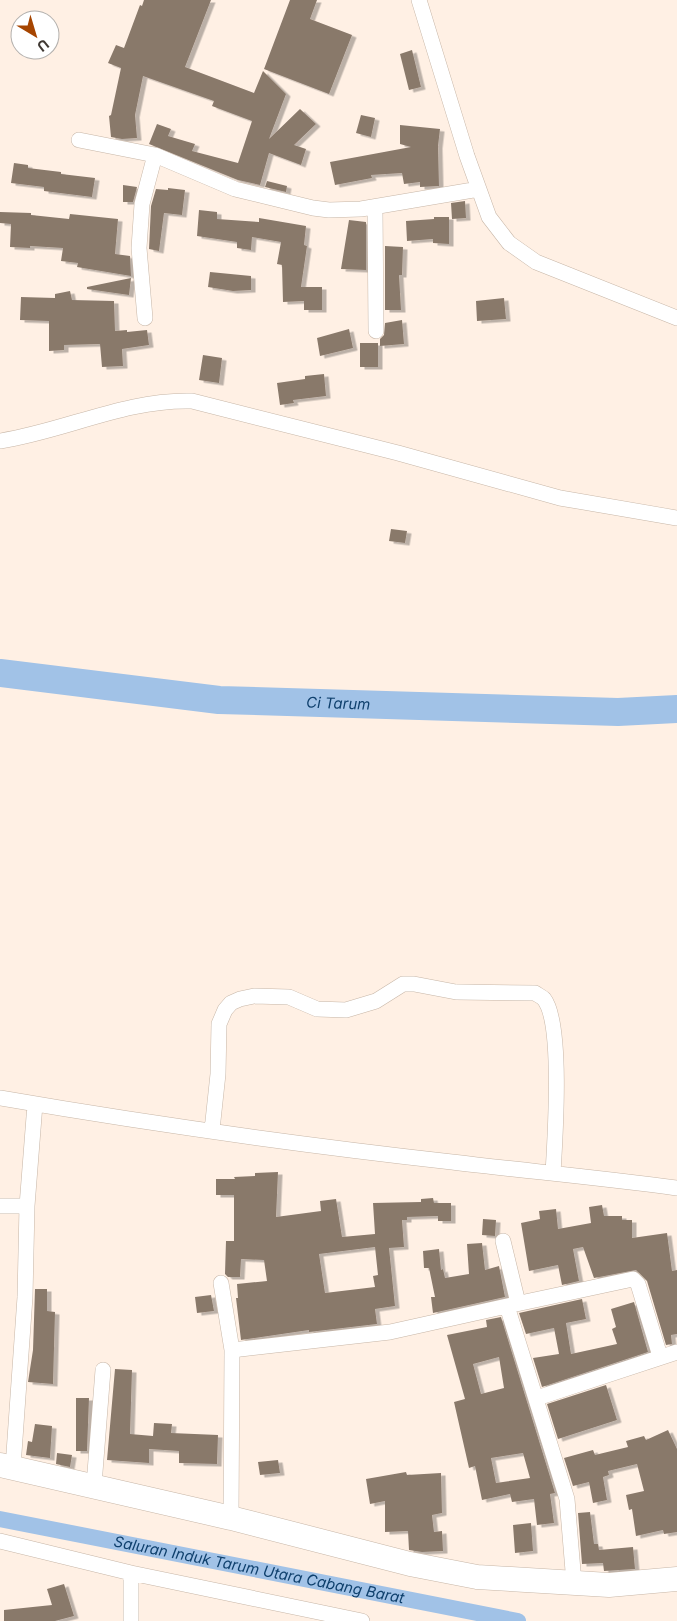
<svg xmlns="http://www.w3.org/2000/svg" width="677" height="1621" font-family="Inter,sans-serif">
  <style>
    .lines { fill: none; stroke-linecap: round; stroke-linejoin: round }
    .canal { stroke: #a1c2e7; stroke-width: 16 }
    .river { stroke: #a1c2e7; stroke-width: 28 }
    .building { fill: #89796b; fill-rule: evenodd; filter: url(#shadow) }
    .minor-casing { stroke: #c7b6a7; stroke-width: 16 }
    .primary-casing { stroke: #c7b6a7; stroke-width: 25 }
    .minor { stroke: #fff; stroke-width: 15 }
    .primary { stroke: #fff; stroke-width: 24 }
    .labels { text-anchor: middle; stroke-width: 5; stroke-linejoin: round; paint-order: stroke }
    .water-label { font-size: 15px; font-style: italic; fill: #0f406d; stroke: #fff }
  </style>
  <defs>
    <filter id="shadow"><feDropShadow dx="4.5" dy="2.5" stdDeviation="0" flood-color="#0004"/></filter>
  </defs>
  <rect width="100%" height="100%" fill="#fff0e4"/>
  <g class="lines">
    <!-- canal -->
    <path class="canal" id="s1" d="M0,1519L518,1621"/>
    <!-- river -->
    <path class="river" id="s2" d="M0,673L219,700L618,712L677,709"/>
  </g>
  <!-- building -->
  <path class="building" d="M144,0H211L185,67L254,93L263,71L286,94L269,139L300,109L316,124L294,145L306,149L301,165L269,153L260,185L238,180L149,144L157,124L171,129L168,136L195,144L192,151L238,163L252,121L212,106L214,101L143,76L135,115L137,138L122,139L111,137L109,116L111,115L121,68L108,63L116,45L124,48L140,5L142,6Z
    M290,0H317L310,19L352,35L329,94L264,69Z
    M412,50L421,87L409,90L400,54Z
    M361,115L375,118L371,137L356,133Z
    M400,125L440,129L438,146L439,186L420,187V182L404,184L402,173L371,175L372,178L335,185L330,162L411,147L400,144Z
    M14,163L28,165V168L61,172V174L95,178L92,197L44,191V187L11,183Z
    M267,181L287,186L286,192L265,187Z
    M123,185L137,187L133,202H123Z
    M168,188L185,190L182,215L164,213L159,251L149,249L151,206L156,189L168,190Z
    M465,201L466,218L452,219L451,203Z
    M199,210L217,212V219L259,222V218L306,226L304,245L307,246L301,287H322V310H304V301L283,302L282,265L277,264L281,242L252,237L251,250L237,248V242L197,236Z
    M0,212L31,213V215L69,219L70,214L118,219L115,254L130,256L131,276L77,267L78,263L61,261L63,248L30,246V248L10,247L11,224L0,223Z
    M434,217H449V244L433,243V239L407,241L406,221L434,219Z
    M349,220L366,222V270L341,269Z
    M385,246L403,247L402,275H399L401,310H385Z
    M210,272L251,276V290L233,291L208,287Z
    M131,278L129,295L87,289V287Z
    M70,291L72,300L114,301L115,331L127,330V332L147,330L149,345L122,349L123,366L102,367L100,344L64,345V350L49,351V321L20,320L21,297L55,298V294Z
    M504,298L506,319L477,321L476,301Z
    M402,320L404,344L380,346V339L384,335L385,323Z
    M349,329L353,348L320,356L317,338Z
    M360,343H378V367H360Z
    M203,355L222,358L219,383L199,380Z
    M324,374L326,396L293,400L294,403L280,405L277,383L305,379V376Z
    M391,529L407,531L405,543L389,541Z
    M278,1172L276,1217L321,1211L320,1201L336,1199L342,1237L375,1234L373,1203L421,1202V1199L433,1198L434,1203H451V1221H438V1216L407,1217V1220H402L404,1247L389,1248L395,1306L375,1309L377,1324L309,1332V1330L241,1340L236,1298H238L237,1284L267,1281L264,1260L241,1259L240,1277H228L225,1274L226,1241H234V1195H216V1179H235L234,1177L255,1176V1173ZM375,1247L378,1275L373,1276L375,1287L325,1293L319,1254Z
    M602,1205L604,1216H622V1220H632V1238L667,1233L672,1271L677,1270V1334L671,1335L672,1344L666,1345L647,1281L636,1270L594,1278L583,1247L573,1249L579,1281L562,1285L558,1265L529,1271L521,1223L540,1219L539,1211L556,1209L558,1229L591,1223L589,1207Z
    M483,1219L496,1220L495,1236L482,1235Z
    M482,1243L485,1270L499,1266L505,1297L433,1313L431,1297H435L429,1268H424L423,1251L439,1249L441,1270L443,1269L445,1278L469,1274L467,1244Z
    M35,1289H47V1311L55,1312L53,1384L28,1382L33,1350Z
    M211,1295L214,1311L197,1313L195,1297Z
    M582,1299L586,1319L566,1323L571,1354L617,1344L612,1329L616,1327L611,1309L634,1302L648,1352L542,1387L533,1358L559,1354L554,1328L526,1334L519,1313Z
    M501,1317L555,1493L550,1494L554,1523L537,1525L534,1499L512,1502L510,1494L482,1500L475,1466L469,1468L454,1402L465,1399L447,1335L487,1327L486,1320ZM499,1357L504,1388L481,1394L473,1364ZM523,1453L530,1478L496,1483L491,1458Z
    M115,1369L132,1370L130,1434L153,1436L154,1423L172,1424L171,1433L218,1435L217,1464L179,1463V1451L149,1449V1463L107,1460Z
    M606,1385L617,1420L558,1439L547,1404Z
    M76,1398H89L87,1451H76Z
    M35,1424L52,1426L50,1458L26,1455L28,1441L32,1442Z
    M668,1430L677,1449V1532L664,1534L663,1530L636,1536L632,1509L629,1510L626,1495L644,1491L637,1464L608,1471L609,1475L603,1477L607,1500L593,1503L589,1482L573,1486L564,1458L593,1450L595,1455L628,1447L626,1441L644,1436L646,1440Z
    M57,1453L72,1455L70,1467L56,1464Z
    M278,1460L280,1473L260,1475L258,1462Z
    M406,1472L407,1475L441,1473L442,1513L432,1515L434,1532L442,1531L443,1551L422,1552L409,1550L408,1531L385,1532V1501L370,1504L366,1479Z
    M590,1512L594,1544H598L599,1550L633,1547L635,1569L604,1571L603,1563L582,1564L578,1513Z
    M531,1523L533,1551L515,1553L513,1525Z
    M64,1584L74,1616L55,1621H4V1610L52,1605L47,1589Z"/>
  <g class="lines">
    <defs>
      <path id="minor" d="M419,0L467,156L489,217L509,243L536,262L677,318
        M79,140L155,155L235,189L313,208L329,210L361,209L479,189
        M375,207L376,331
        M145,318L139,248L142,204L155,155
        M0,441C65,431 126,399 192,401L398,453L560,498L677,518
        M0,1098C150,1124 301,1145 452,1162C527,1171 602,1178 677,1188
        M212,1130L218,1074L219,1024L225,1010L231,1003L240,999L254,996L289,997L317,1009L346,1010L376,1001L403,984H414L456,992L535,993C538,995 542,997 544,999C563,1023 555,1140 553,1173
        M0,1206H27
        M503,1241L518,1303
        M221,1283L232,1350
        M507,1306L633,1279L638,1284L660,1356
        M537,1398L677,1352
        M13,1467L25,1297L27,1206L35,1104
        M94,1485L103,1370
        M231,1518L232,1350L390,1332L507,1306L567,1499L574,1583
        M0,1541L131,1573V1621
        M131,1573L362,1621"/>
      <path id="primary" d="M0,1465L231,1518L410,1564L477,1577L609,1585L677,1579"/>
    </defs>
    <!-- minor casing -->
    <use href="#minor" class="minor-casing"/>
    <!-- primary casing -->
    <use href="#primary" class="primary-casing"/>
    <!-- minor -->
    <use href="#minor" class="minor"/>
    <!-- primary -->
    <use href="#primary" class="primary"/>
  </g>
  <g class="labels">
    <!-- water labels -->
    <g class="water-label">
      <text dy="5" stroke="none"><textPath href="#s2" startOffset="340">Ci Tarum</textPath></text>
      <text dy="5" stroke="none"><textPath href="#s1" startOffset="264">Saluran Induk Tarum Utara Cabang Barat</textPath></text>
    </g>
  </g>
  <!-- north arrow -->
  <g transform="translate(35 35) rotate(142)"><circle r="24" fill="#ffffff" stroke="#b3b0ad"/>
  <path d="M0-4L9 19L0 12L-9 19Z" fill="#a64500"/>
  <text y="-8" font-size="14" font-weight="bold" text-anchor="middle" fill="#403933">U</text>
  </g>
</svg>
